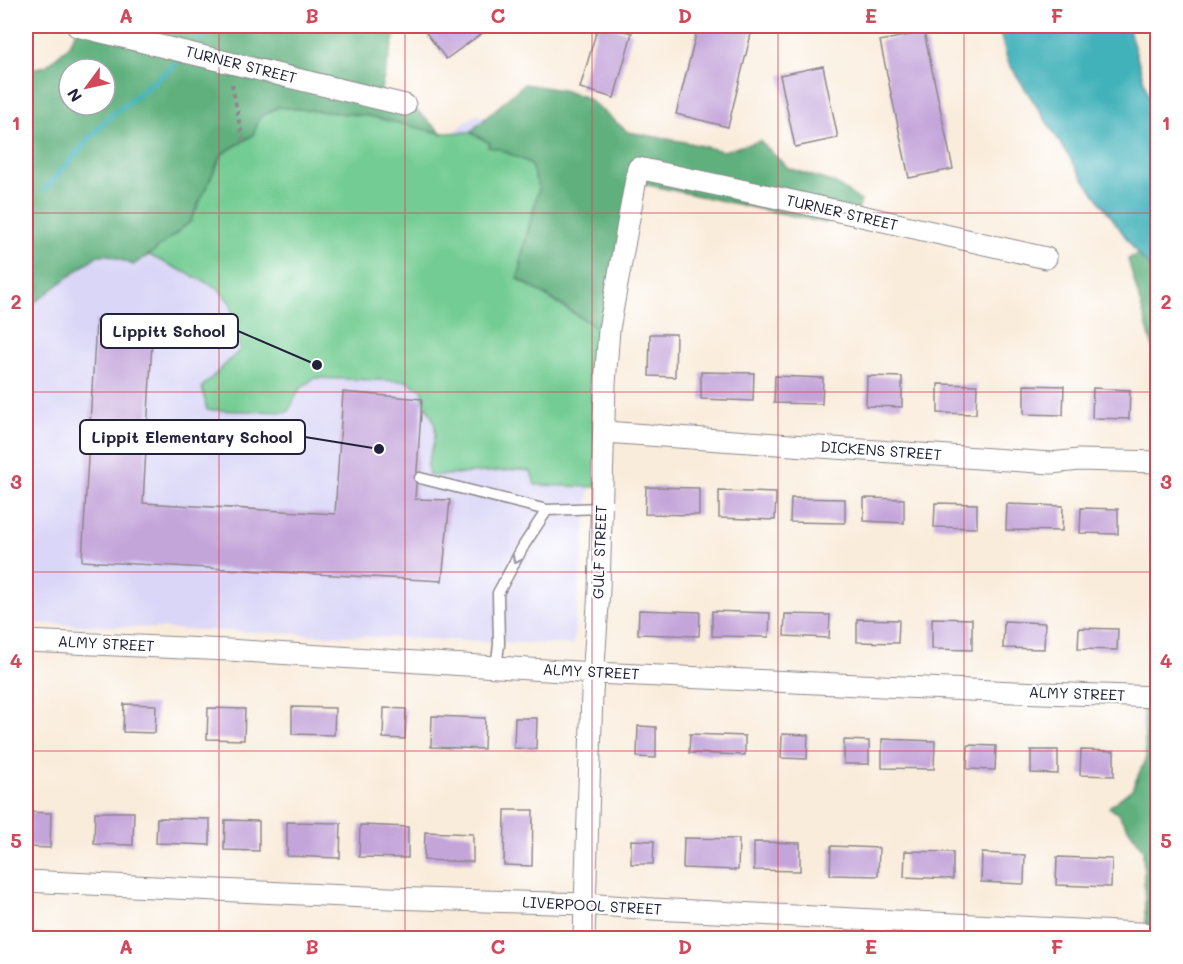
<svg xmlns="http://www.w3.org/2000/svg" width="1183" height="964" font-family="Mali,sans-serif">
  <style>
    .built { fill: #dad6f7 }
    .green { fill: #73cc93; stroke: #4a7767; stroke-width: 1.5 }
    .forest { fill: #5eb07d; stroke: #40695c; stroke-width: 1.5; fill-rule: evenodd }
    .water { fill: #42b2ba; stroke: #326a7a; stroke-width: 1.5 }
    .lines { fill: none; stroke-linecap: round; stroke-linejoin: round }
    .stream { stroke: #42b2ba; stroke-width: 6 }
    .building { fill: #c4a5da }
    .lane-casing { stroke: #8e878b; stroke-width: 13 }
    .street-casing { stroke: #8e878b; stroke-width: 23 }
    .path { stroke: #8e878b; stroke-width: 4; stroke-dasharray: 4.5 4.5; stroke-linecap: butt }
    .lane { stroke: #fff; stroke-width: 10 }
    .street { stroke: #fff; stroke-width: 21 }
    .oneway { stroke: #9c9ca7 }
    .grid { fill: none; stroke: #d1495b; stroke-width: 1.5; stroke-opacity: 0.55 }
    .labels { text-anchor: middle; stroke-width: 5; stroke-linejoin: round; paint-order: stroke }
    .street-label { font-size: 15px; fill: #22223b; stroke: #fff }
    .leader { fill: none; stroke: #22223b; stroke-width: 2 }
    .callout-dot { fill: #22223b; stroke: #fff; stroke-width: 2 }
    .callout { fill: #fff; stroke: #22223b; stroke-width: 2 }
    .callout-label { font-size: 16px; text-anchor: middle; font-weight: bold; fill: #22223b }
    .neatline { fill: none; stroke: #d1495b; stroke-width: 2 }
    .grid-label { font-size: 20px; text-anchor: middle; font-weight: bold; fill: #d1495b }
  </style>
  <rect width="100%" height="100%" fill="#fff"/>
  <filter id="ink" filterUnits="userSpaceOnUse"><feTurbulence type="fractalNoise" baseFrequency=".0167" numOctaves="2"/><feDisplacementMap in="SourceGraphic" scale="12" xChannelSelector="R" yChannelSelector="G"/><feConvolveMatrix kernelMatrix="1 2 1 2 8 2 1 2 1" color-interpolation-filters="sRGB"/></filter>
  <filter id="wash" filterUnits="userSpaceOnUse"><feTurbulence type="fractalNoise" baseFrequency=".008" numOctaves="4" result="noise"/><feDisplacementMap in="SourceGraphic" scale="24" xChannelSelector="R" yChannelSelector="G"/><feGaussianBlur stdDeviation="1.35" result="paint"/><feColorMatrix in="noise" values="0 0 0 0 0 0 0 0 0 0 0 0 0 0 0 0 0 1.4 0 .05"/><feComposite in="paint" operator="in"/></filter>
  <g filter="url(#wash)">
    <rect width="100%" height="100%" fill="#f9ecdb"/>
    <!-- built -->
    <path class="built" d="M476,115L627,137L573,645L26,623V471L36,258L449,135Z"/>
    <!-- green -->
    <path class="green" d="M278,107L369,116L443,133L470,132L490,143L489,147L499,148L530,163L539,188L520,262L522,263L518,279L607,334L597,487L535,485L531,471L516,470L429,476C425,458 434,451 435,434C437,415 421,407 423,390L406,381L314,378L299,390L288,412L207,410L202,387L240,350L231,304L218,288L149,255L190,222L222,154L253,135L260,117Z"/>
    <!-- forest -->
    <path class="forest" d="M109,26H397L379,97L409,104L443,134L369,116L278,107L260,117L253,135L222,154L190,222L149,255L133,265L109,255H98L26,309V70L46,66L67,48L78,28ZM69,69H105V105H69Z
      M524,84L562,90L587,98L628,132L685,142L723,151L760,141L788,168L834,183L861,201L854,225L826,220V223L639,183L607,334L518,278L522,263H520L539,188L530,163L499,149L488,147L490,143L470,132Z
      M1157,247V362L1128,259L1148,248Z
      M1157,692V934L1146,932L1143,849L1118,814L1109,807L1132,789L1146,758L1142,693Z"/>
    <!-- water -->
    <path class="water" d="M998,26H1128L1157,125V273L1140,257L1079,172L1008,62Z"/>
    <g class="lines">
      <!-- stream -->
      <path class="stream" d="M201,39L214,26
        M45,189L106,120L175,65"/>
    </g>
    <g id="blocks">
      <!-- building -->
      <path class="building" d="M421,26H492L446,59Z
        M598,26H606L632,33L614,98L580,88Z
        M698,26H753L728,127L676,114Z
        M924,32L953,169L909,178L880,41Z
        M823,66L838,138L795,147L780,75Z
        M96,321L153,324L143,503L335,514L343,392L422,399L415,499L450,500L442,581L82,561Z
        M650,334H676L675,377L649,376Z
        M701,372L754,373L753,401L701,399Z
        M775,376L823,378L822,404L774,403Z
        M867,376L902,377V407L866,406Z
        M938,384L977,385L976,414L938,413Z
        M1024,385L1064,386L1063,415L1024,414Z
        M1093,388L1130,390L1129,419L1092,418Z
        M646,487L699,488V515L645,514Z
        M719,491L776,493L775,520L719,518Z
        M791,498L845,499V523L790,522Z
        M864,498L904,499V523L864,521Z
        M935,503L977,504V528L934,527Z
        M1007,504L1063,506L1062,531L1006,530Z
        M1081,508L1118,509V534L1080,533Z
        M639,610L700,612L699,636L638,634Z
        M712,611L770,613L769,637L712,636Z
        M785,614L830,615L829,638L784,636Z
        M932,618L972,619V650L932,649Z
        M857,619L899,620L898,643L857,642Z
        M1004,621L1045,623L1044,649L1003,648Z
        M1079,628L1118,629L1117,650L1078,649Z
        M124,704L156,705L155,733L123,732Z
        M292,707L335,708L334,735L292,734Z
        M208,708L245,709L244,740L207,739Z
        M384,708L406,709L405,739L383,738Z
        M432,716L485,718L484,749L431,747Z
        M515,718H537L536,749L514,748Z
        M638,726L656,727V758L637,757Z
        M690,734L745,736V755L689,753Z
        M782,734L808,735L807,759L781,758Z
        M882,739L935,741L934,769L882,768Z
        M844,740L869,741V764H844Z
        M968,745L996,746L995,770L967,769Z
        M1031,750H1058V774L1031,773Z
        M1081,750L1114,751V776L1080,775Z
        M505,810H533L532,866L504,865Z
        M26,812L51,813L50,848L26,847Z
        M95,812H134L133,845L94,844Z
        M157,818L210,819V845L156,843Z
        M225,820L259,821V851L224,850Z
        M287,822L341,823L340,858L287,856Z
        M360,825L408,827V858L359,857Z
        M425,832L473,834V862L424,860Z
        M684,838L739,839L738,870L683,868Z
        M631,840L654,841L653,864H631Z
        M754,842L800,843V871L754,870Z
        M831,846L879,848L878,876L830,875Z
        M905,851L953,852V879L904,877Z
        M982,853L1025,855L1024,884L981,882Z
        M1057,857L1112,859L1111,887L1056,885Z
        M26,933L47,934V938H26Z"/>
    </g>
  </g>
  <g filter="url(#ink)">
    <use href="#blocks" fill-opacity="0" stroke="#8e878b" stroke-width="1.5"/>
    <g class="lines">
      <defs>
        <path id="lane" d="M420,478L547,510L601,508
          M496,667L499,645L498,593L524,545L547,510"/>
        <path id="street" d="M77,26L405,105
          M604,432L1051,463L1079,460L1158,462
          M26,641L228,650L594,673L1014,692L1158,697
          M26,881L388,898L585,904L653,909L1158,934
          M584,938L592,694L599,590L605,384L609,329L638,168L857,215L1046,258"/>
      </defs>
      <!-- lane casing -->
      <use href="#lane" class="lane-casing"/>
      <!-- street casing -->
      <use href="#street" class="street-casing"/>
      <!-- path -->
      <path class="path" d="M232,84L243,142"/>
      <!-- lane -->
      <use href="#lane" class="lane"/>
      <!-- street -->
      <use href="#street" class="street"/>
    </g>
    <!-- one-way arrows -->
    <defs><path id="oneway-chevron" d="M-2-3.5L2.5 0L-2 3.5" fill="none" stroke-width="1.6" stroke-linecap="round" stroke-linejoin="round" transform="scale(1.5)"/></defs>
    <use class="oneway" href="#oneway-chevron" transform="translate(516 560) rotate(118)"/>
  </g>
  <!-- grid -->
  <path class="grid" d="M219,26V938M405,26V938M592,26V938M778,26V938M964,26V938M26,213H1158M26,392H1158M26,572H1158M26,751H1158"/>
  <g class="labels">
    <!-- street labels -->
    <g class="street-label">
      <text transform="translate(241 65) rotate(14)" y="5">TURNER STREET</text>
      <text transform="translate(842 213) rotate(13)" y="5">TURNER STREET</text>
      <text transform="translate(881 451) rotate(4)" y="5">DICKENS STREET</text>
      <text transform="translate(600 552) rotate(-88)" y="5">GULF STREET</text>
      <text transform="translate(106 644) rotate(3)" y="5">ALMY STREET</text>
      <text transform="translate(591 672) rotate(3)" y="5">ALMY STREET</text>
      <text transform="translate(1077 694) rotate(2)" y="5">ALMY STREET</text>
      <text transform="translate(592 906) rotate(3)" y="5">LIVERPOOL STREET</text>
    </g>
  </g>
  <!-- callouts -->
  <path class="leader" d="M317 365L238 331M379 449L305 437"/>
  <g class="callout-dot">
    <circle cx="317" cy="365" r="6"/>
    <circle cx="379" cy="449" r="6"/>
  </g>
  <g class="callout">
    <rect x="101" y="314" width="137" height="34" rx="6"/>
    <rect x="80" y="420" width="225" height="34" rx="6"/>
  </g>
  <g class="callout-label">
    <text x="169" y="337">Lippitt School</text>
    <text x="192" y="443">Lippit Elementary School</text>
  </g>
  <!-- margin -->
  <rect width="1183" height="964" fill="none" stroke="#fff" stroke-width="66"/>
  <!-- north arrow -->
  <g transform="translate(87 87) rotate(237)"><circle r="28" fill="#ffffff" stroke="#a7a7b1" stroke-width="1.5"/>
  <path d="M0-4.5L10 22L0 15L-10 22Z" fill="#d1495b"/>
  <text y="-9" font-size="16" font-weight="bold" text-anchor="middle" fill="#22223b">N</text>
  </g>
  <rect x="33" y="33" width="1117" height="898" class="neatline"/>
  <g class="grid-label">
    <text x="126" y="23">A</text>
    <text x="312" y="23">B</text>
    <text x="498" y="23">C</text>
    <text x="685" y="23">D</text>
    <text x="871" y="23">E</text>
    <text x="1057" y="23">F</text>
    <text x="16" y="130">1</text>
    <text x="1166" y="130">1</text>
    <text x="16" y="309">2</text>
    <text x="1166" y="309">2</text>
    <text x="16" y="489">3</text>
    <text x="1166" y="489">3</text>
    <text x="16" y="668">4</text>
    <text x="1166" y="668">4</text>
    <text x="16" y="848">5</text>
    <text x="1166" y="848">5</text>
    <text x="126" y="954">A</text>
    <text x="312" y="954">B</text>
    <text x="498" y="954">C</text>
    <text x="685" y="954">D</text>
    <text x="871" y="954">E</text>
    <text x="1057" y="954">F</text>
  </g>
</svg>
